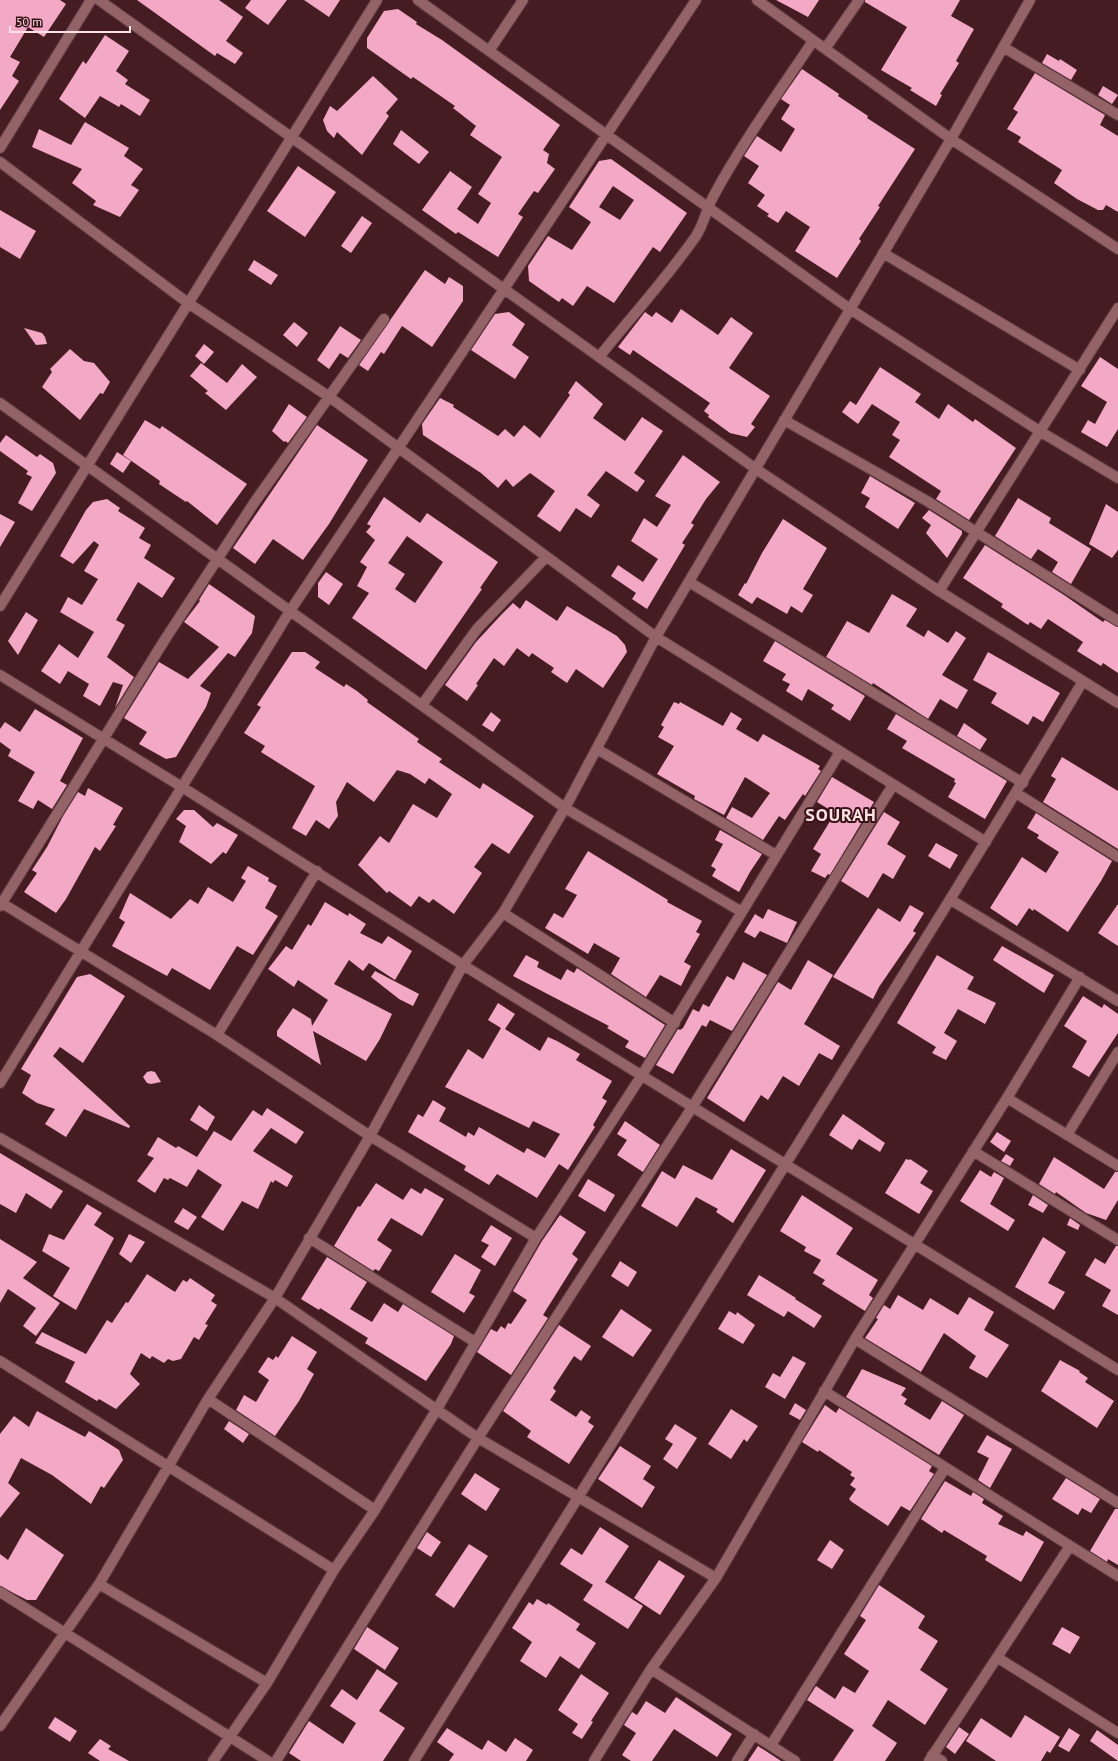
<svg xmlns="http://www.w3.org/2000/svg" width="1118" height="1761" font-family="'PT Sans',sans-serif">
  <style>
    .building { fill: #f3a8c6; fill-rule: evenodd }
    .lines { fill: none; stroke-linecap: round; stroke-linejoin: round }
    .minor-casing { stroke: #5c393f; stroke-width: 12 }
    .minor { stroke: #936367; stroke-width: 10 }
    .labels { text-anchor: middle; stroke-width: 4; stroke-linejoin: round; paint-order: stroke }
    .district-label { font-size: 18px; font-weight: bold; letter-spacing: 1px; fill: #fee2e4; stroke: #391218 }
  </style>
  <rect width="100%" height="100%" fill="#451c21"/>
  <!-- building -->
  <path class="building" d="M0,0H60L66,4L44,37L28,27L10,57L20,62L12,76L19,81L0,110Z
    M137,0H219L243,17L226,41L243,53L235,64L217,53L215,56Z
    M251,0H287L268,25L245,8Z
    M304,0H340L329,17Z
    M776,0H819L808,17Z
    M865,0H960L951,16L974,29L956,61L959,63L940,94L942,95L936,106L910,90L912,88L881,70L907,27L865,2Z
    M398,9L417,22L416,24L442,40L560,125L543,150L549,154L547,163L555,169L538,193L534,191L518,214L523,217L498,257L458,232L456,234L422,210L450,171L472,187L457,209L478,224L491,203L478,194L502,157L470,135L476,126L453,108L455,106L413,77L411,79L367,48V38L384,11Z
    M105,35L129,51L116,71L128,80L125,84L150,100L140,116L121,104L119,107L100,96L85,118L59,99L83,61L86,64Z
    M1047,54L1059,61L1060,59L1077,70L1071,80L1042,63Z
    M802,69L839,94L838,96L868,116L867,118L915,149L878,206L880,207L859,239L861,241L837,278L795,251L810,227L786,211L778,223L767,216L769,214L757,206L765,195L748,183L759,166L744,156L757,136L781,152L795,129L781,119L790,105L781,99Z
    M1035,73L1105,115L1100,125L1118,136V212L1106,205L1103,210H1098L1077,199L1054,183L1062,170L1018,142L1021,137L1007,129L1018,112L1013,109Z
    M373,76L398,99L386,113L389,116L362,155L337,132L334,138L327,131L323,120L330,106L337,111Z
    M1103,86L1118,95L1112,104L1098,95Z
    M85,122L129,148L124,156L143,169L131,185L139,190L120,217L93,205L96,201L72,183L82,169L32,147L39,129L71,145Z
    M401,130L429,152L419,164L393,144Z
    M611,159L687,213L660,252L653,247L614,303L587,286L573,306L562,298L559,302L529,281L528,266L548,236L572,250L591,222L569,207L599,161ZM613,186L634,200L620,220L599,207Z
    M298,166L336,192L305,237L267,211Z
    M0,210L36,231L20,259L0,247Z
    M362,216L372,223L351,253L341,246Z
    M254,260L278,275L271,285L248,270Z
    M425,270L445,284L449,277L463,286V301L432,347L402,326L384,354L381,352L368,371L359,365Z
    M681,309L718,335L731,317L753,333L729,368L770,396L751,424L755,427L747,437L730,433L708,417L709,415L704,411L710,403L633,350L630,355L618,347L645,312L652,317L656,312L672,323Z
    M509,312L525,324L512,345L529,357L515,379L471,350L495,314Z
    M294,322L308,333L297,347L283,335Z
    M340,326L361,340L348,358L340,353L329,369L317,360Z
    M24,328L42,333L45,337L47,344L36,345Z
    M204,344L214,352L204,364L195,356Z
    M70,349L84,361L94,363L110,382L103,394L100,393L80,420L42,387L52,372L50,369Z
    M1100,357L1118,369V429L1107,447L1081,432L1088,420L1095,424L1107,402L1081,386Z
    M201,363L227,383L242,364L257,377L226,410L205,393L208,391L190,376Z
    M880,367L921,394L915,402L939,419L948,404L973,422L975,419L1016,448L969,520L936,499L941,491L889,457L900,440L892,435L900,422L872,404L858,424L842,412L850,401L856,405Z
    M576,381L603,404L593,418L625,441L642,417L663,431L634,473L645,481L637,492L606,471L587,495L600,505L591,518L576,508L560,532L537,516L555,491L530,473L513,487L506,479L498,488L481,473L423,435L422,424L440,398L454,405L453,407L498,436L505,429L514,437L524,425L540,438L570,395L568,393Z
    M289,404L307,417L288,443L285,441L284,442L272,431Z
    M145,420L160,429L162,426L247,484L217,525L187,501L186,502L159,484L160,481L123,455Z
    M317,425L368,460L329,524L303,560L273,539L255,564L233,548Z
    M6,435L37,457L40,454L53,463L56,473L32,511L18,503L32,477L26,474L28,471L0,451V443Z
    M117,452L131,461L123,473L110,464Z
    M683,455L720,482L706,499L691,523L694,525L682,543L685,545L647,609L632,599L636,593L611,576L618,565L643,582L658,559L631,541L644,518L657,527L671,505L655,496Z
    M870,476L915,503L898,529L865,507L870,498L861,493Z
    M384,497L420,523L427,513L498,562L480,588L482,589L426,670L352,618L369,593L357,586L367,567L360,562L375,540L366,532L371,526L367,524ZM407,536L443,562L415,603L395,589L405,574L388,563Z
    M1018,498L1051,518L1049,523L1091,549L1071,584L1052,572L1058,562L1038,549L1031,559L995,536Z
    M107,499L120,508L118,511L145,528L139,538L151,545L144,558L175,578L162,598L138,582L116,620L125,625L107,657L134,677L115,708L123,685L113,682L100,706L83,696L89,684L68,671L60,684L41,671L59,644L78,658L94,632L60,612L68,597L82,605L98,579L84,571L99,545L94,541L73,564L60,556L86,510L93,502Z
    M1106,504L1118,512V550L1112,558L1089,544Z
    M929,510L962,531V534L947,558L926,533L931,525L922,518Z
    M0,514L15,522L0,547Z
    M783,519L827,548L803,589L813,595L802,613L791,606L787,614L757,597L752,604L738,595L745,583L746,584L762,553Z
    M985,545L1064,595L1103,622L1105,620L1118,627V673L1103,663L1101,666L1077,651L1083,642L1048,619L1041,629L1030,622L1028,625L1001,607L1003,604L963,578Z
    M326,572L343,584L329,605L318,597V583Z
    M209,584L255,616L252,633L235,657L228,653L200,686L211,693L206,707L176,757L166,759L139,744L147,732L124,718L159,662L188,679L219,647L184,622L200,601L199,600Z
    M892,594L916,608L917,609L906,626L924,637L928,630L948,643L956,631L966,638L942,675L968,690L957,709L940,699L928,719L873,683L872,685L826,657L847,621L869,633Z
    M526,600L557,621L567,606L617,636L625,645L627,652L603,688L576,669L567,683L551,672L554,668L532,653L529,657L517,648L504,666L494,658L476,684L478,685L467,701L445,685L476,642L501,615L513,603L520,609Z
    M26,612L38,620L18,655L8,641Z
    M775,641L865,696L850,721L831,709L834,705L808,689L802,701L786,691L790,684L782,680L786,674L763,661Z
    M292,652H305L320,662L315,668L344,687L346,684L357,691L368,700L367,702L419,739L417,742L442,759L439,762L480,789L483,783L534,816L509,854L492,843L474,867L482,873L454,914L433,899L429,903L419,896L411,907L389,891L387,893L358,865L380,836L389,843L413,804L437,818L452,794L429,778L425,784L410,774L397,770L374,802L347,782L336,802L338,816L329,829L316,820L306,836L292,828L315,786L261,752L265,746L244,733L261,707L257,705Z
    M988,652L1060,693L1043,722L1033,716L1028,725L991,703L997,693L973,680Z
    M674,702L679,704L680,702L723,726L731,712L742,719L736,729L758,742L763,734L820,766L818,769L821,771L805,796L803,794L785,820L779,816L763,840L726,818L732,807L752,818L770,793L745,777L724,815L694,799L695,796L657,774L674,746L658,737L664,727L661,725Z
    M35,709L83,738L60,781L67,785L52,809L38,800L33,809L18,801L35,772L8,756L11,750L0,742V729L5,722L20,732Z
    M491,712L501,720L493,732L482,725Z
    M896,714L1007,781L985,819L948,797L956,783L954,782L955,779L902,748L907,741L887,729Z
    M964,723L987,739L980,750L957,736Z
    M1062,757L1118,791V849L1043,802L1056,779L1051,776Z
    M832,777L874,802L830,875L828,874L825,878L811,871L821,854L813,849L835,813L817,802Z
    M88,788L123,808L113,825L116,826L100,851L95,847L66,899L56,913L24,892L37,873L32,870L47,847L63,816L78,792L85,796Z
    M184,810H194L213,827L217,823L238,835L226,854L223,852L211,864L179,842L186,826L176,819Z
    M884,812L900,822L887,844L906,856L893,879L883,873L868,898L841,881Z
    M1036,813L1112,861L1101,881L1068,932L1034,909L1033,911L1029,908L1017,926L990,908L1022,857L1046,873L1059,852L1037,838L1039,835L1027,828Z
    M720,830L762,854L750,872L739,892L712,876L716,869L711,866L723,844L715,840Z
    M936,843L958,855L950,869L928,856Z
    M588,851L668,900L667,902L702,921L696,932L700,934L684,962L691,966L681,986L660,975L646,997L611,974L620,958L594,943L588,954L545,928L554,913L563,918L577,895L565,889Z
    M248,866L269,878L268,881L277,886L265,908L278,916L253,955L237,946L210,990L172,968L167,976L112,946L125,922L119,918L130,893L171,919L190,899L198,904L208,887L233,902L246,881L241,878Z
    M325,902L348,916L349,913L366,924L360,933L382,944L388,936L412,951L395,980L369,963L363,971L349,960L334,984L392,1014L380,1039L366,1061L313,1031L321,1065L277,1036V1031L293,1008L311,1019L312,1026L328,1000L298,980L294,987L268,969L286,946L292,950L308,924L311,926Z
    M1118,904V946L1098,933Z
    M910,905L924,913L913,931L916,933L879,987L873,999L833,977L878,908L900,922Z
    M768,909L797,922L787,943L760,931L755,938L744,932L755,914L763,919Z
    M1002,946L1054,975L1044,993L993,960Z
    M526,955L539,962L537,967L561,980L567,969L574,973L577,968L665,1025L645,1058L625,1047L629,1041L607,1028L609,1026L513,976Z
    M937,955L974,977L967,989L996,1003L985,1024L958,1009L944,1033L957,1041L946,1060L932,1053L936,1047L897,1023Z
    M808,960L833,975L804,1024L840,1046L832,1060L819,1053L799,1086L783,1076L768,1100L761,1095L744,1122L707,1098L778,982L791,990Z
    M743,962L767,975L732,1031L710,1020L706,1027L702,1025L673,1074L656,1065L678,1029L680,1030L683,1028L693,1009L699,1012L703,1004L709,1007L727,976L734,980Z
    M375,971L419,994L413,1006L399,999L371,977Z
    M90,974L125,996L83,1063L60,1047L53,1056L130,1126L129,1128L84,1109L66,1137L45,1124L55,1109L37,1103L22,1093L31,1075L21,1069L77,977Z
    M1083,996L1102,1008L1104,1004L1118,1014V1033L1089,1077L1072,1067L1087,1041L1064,1026Z
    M498,1003L515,1014L505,1029L540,1051L548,1037L557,1041L580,1054L576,1060L612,1081L602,1098L607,1101L593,1125L595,1127L568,1170L559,1164L537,1198L497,1174L489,1185L464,1170L466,1166L408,1132L418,1114L423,1117L433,1100L446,1108L439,1121L466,1137L468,1132L474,1136L479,1127L524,1153L527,1148L545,1158L560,1134L533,1121L529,1128L445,1087L468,1049L483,1059L501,1028L488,1020Z
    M151,1071L155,1072L161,1082L151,1084L147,1083L143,1077L147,1072Z
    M199,1105L215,1117L207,1131L190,1120Z
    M267,1108L304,1132L296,1144L271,1128L253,1151L293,1176L287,1187L275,1180L273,1183L271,1181L258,1209L242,1201L223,1231L201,1217L222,1185L198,1169L187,1187L170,1178L168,1180L164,1178L155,1193L137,1181L154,1158L147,1155L158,1137L176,1148L178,1146L197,1157L214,1131L231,1141L253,1110L262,1116Z
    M843,1114L885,1143L880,1152L859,1139L852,1150L829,1135Z
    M625,1121L660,1145L643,1172L617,1155L627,1140L617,1134Z
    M997,1132L1011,1141L1004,1152L990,1142Z
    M731,1149L766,1170L733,1223L716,1212L718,1209L696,1197L677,1227L641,1206L662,1171L675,1179L683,1165L712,1180Z
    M0,1153L63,1191L51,1209L26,1193L16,1213L0,1204Z
    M1006,1154L1014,1159L1010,1166L1001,1161Z
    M1054,1157L1104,1189L1115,1172H1118V1200L1106,1220L1086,1213L1056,1192L1055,1194L1039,1184Z
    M906,1159L909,1160L910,1159L928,1171L920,1183L933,1191L919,1214L885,1193Z
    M980,1170L991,1177L994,1172L1004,1178L990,1204L1015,1220L1008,1231L960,1201Z
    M588,1179L615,1195L605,1212L578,1196Z
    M376,1183L403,1200L411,1188L421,1194L425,1188L444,1199L422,1236L391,1218L377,1240L392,1250L379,1271L375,1269L373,1271L334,1246L358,1206L360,1207Z
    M802,1195L853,1228L836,1254L878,1280L869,1295L873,1298L865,1311L822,1284L825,1280L813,1273L821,1260L804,1251L806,1247L780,1231Z
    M1033,1195L1048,1205L1043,1213L1028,1205Z
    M87,1204L102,1213L94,1225L114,1238L76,1310L53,1296L70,1268L42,1251L49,1234L64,1240Z
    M183,1208L197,1217L188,1230L174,1222Z
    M560,1215L586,1232L572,1254L578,1259L543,1315L548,1318L511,1375L477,1352L491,1329L497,1332L501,1326L505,1329L508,1323L511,1324L527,1300L513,1291L542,1241Z
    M1070,1218L1080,1225L1078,1230L1067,1225Z
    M491,1225L512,1238L495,1266L481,1257L489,1245L481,1241Z
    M129,1234L145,1242L131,1263L119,1254Z
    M1043,1237L1066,1252L1048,1283L1065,1292L1054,1310L1015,1287Z
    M0,1239L37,1262L23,1278L60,1303L36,1336L23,1326L36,1308L8,1289L0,1303Z
    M1116,1246H1118V1315L1102,1306L1111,1290L1085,1275L1095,1258L1105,1264Z
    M455,1254L481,1270L469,1293L475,1296L464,1313L431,1292Z
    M327,1257L367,1282L350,1309L372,1322L384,1303L398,1312L403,1304L454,1336L451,1344L426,1381L365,1343L368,1338L320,1308L319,1310L301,1299Z
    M620,1261L637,1272L628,1287L611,1276Z
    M147,1274L175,1292L183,1280L187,1282L190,1278L215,1295L211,1301L217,1305L205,1324L208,1325L199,1340L194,1337L181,1359L173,1361L168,1359L164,1363L152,1356L150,1359L141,1353L130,1374L140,1384L116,1409L99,1399L97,1401L65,1382L75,1362L35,1343L42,1332L86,1354L107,1320L112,1323L126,1302L128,1303Z
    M759,1275L796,1298L795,1299L822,1316L814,1328L788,1311L784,1317L747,1295Z
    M898,1295L923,1310L930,1298L958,1315L969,1297L994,1312L984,1330L1009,1345L987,1378L969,1368L976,1356L944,1333L921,1372L865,1338L878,1319L876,1318L884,1305L890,1309Z
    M621,1309L652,1330L633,1357L602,1337Z
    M729,1311L736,1315L737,1312L755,1325L743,1344L718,1329Z
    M559,1325L591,1346L581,1361L574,1356L553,1388L556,1391L550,1400L576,1417L581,1410L591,1417L588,1422L594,1426L569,1464L527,1437L531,1431L503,1411Z
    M292,1336L317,1352L307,1369L314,1374L299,1401L275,1436L236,1410L244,1395L256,1402L269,1380L258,1372L268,1357L273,1360L276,1356L278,1358Z
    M793,1356L806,1363L785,1399L765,1387L773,1373L780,1377Z
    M1060,1360L1080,1371L1079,1372L1088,1378L1085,1382L1114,1401L1097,1428L1041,1391Z
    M862,1369L906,1388L901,1395L907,1399L904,1404L930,1420L942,1401L964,1415L939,1455L846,1397Z
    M795,1403L806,1410L800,1420L789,1414Z
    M825,1405L836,1413L839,1408L932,1466L929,1471L934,1474L910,1511L901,1506L888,1526L852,1502L849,1499L856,1489L850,1485L855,1478L850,1475L852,1472L819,1450L818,1452L802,1442Z
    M731,1409L758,1426L747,1442L744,1439L731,1459L708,1444Z
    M37,1411L85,1437L89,1431L119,1450L123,1460L104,1488L101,1486L91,1504L52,1475L21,1458L8,1483L20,1493L0,1518V1434L14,1416L29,1427Z
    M229,1421L249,1434L243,1443L224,1429Z
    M675,1424L697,1438L677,1469L663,1459L673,1444L665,1439Z
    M987,1435L1012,1449L990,1488L978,1480L989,1458L977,1452Z
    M620,1446L651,1466L643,1479L655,1487L642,1508L598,1479Z
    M475,1473L500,1489L486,1511L461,1494Z
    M1066,1478L1100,1499L1091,1513L1082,1508L1078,1515L1052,1499Z
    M945,1481L971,1496L973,1492L984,1499L982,1503L1003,1516L998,1524L1023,1536L1026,1531L1044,1542L1021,1582L985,1560L987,1556L944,1530L942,1533L921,1519Z
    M1115,1509H1118V1565L1108,1559L1107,1562L1090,1551Z
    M600,1527L629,1546L605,1582L643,1606L628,1629L583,1600L593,1585L560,1564L571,1548L582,1555Z
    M26,1528L64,1555L36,1600H27L0,1586V1554L8,1560Z
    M427,1532L441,1542L431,1557L417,1548Z
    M830,1540L844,1550L832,1569L817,1560Z
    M469,1544L488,1556L454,1608L435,1595Z
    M659,1560L685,1576L660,1615L634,1598Z
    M879,1585L925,1616L918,1628L938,1641L920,1670L948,1689L925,1725L888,1700L872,1726L897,1743L885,1761H833L854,1730L807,1700L816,1686L835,1699L843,1686L855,1693L869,1671L844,1654L866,1620L860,1616Z
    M537,1599L547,1605L548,1603L580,1624L576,1630L596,1643L579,1669L560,1656L546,1678L520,1661L532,1642L512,1628L529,1602L533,1605Z
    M367,1627L399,1648L385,1670L354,1649Z
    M1062,1627L1080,1637L1070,1654L1052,1644Z
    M377,1669L398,1683L379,1711L405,1728L383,1761H301L289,1753L309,1721L343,1744L356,1723L330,1706L342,1689L357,1700Z
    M581,1674L609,1693L591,1721L593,1722L582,1739L572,1733L578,1724L558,1710Z
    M676,1697L732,1734L717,1757L674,1729L652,1761H631L622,1755L636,1733L624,1725L632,1712L637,1715L646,1701L665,1713Z
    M1025,1715L1060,1737L1050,1753L1047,1751L1041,1761H996L966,1741L981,1718L1011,1738Z
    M55,1717L77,1731L70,1742L48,1728Z
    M959,1727L969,1734L955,1754L946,1747Z
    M447,1728L482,1750L488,1740L506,1752L515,1738L533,1750L526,1761H449L454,1754L437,1742Z
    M1069,1728L1080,1735L1069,1752L1058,1746Z
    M1097,1730L1118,1745V1761L1090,1741Z
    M100,1739L111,1746L108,1749L129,1761H100L88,1753Z
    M758,1746L781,1761H748Z"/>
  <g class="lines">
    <defs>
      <path id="minor" d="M99,0L756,469L939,591L1118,703
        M418,0L850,309L1041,432L1118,478
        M757,0L951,139L1118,249
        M1003,47L1118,115
        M825,49L859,0
        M489,51L523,0
        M0,148L91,0
        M0,162L188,303L328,396L656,637L986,842
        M883,253L1080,370
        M599,357C631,317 667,278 696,236C704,224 706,210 713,197C742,143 779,92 813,41
        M0,403L565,808L742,912
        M784,420L927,501L1118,621
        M689,582L1023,783
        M939,591L1118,308
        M0,606L377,0
        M0,675L182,787L463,965L1118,1370
        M422,705L477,629L546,557
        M597,749L776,855
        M1016,793L1118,857
        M951,900L1118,1001
        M0,902L217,1035L370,1136L536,1238
        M0,906L164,641L254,503L384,319
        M503,913L675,1023
        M217,1035L317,871
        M0,1083L290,611L696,0
        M1007,1098L1118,1166
        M1067,1135L1118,1052
        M0,1138L275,1298L478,1438L716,1578
        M973,1151L1118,1240
        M309,1238L475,1342
        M855,1339L1118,1503
        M0,1361L334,1570
        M824,1391L1118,1576
        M208,1399L375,1510
        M99,1584L267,1683
        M0,1592L268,1761
        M998,1658L1118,1733
        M651,1669L795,1761
        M0,1726L99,1584L208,1399L275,1298L370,1136L463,965L503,913L565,808L656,637L951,139L1030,0
        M771,1745L945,1468
        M932,1755L942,1761
        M213,1761L267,1683L334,1570L375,1510L437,1409L536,1238L642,1075L840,752
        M276,1761L478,1438L693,1106L893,785
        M414,1761C539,1563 662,1364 785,1165C885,1004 986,844 1083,681
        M594,1761L651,1669L716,1578L855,1339L1007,1098L1080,977
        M737,1761L754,1734
        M929,1761L1070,1546"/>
    </defs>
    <!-- minor casing -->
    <use href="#minor" class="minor-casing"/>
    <!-- minor -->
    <use href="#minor" class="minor"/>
  </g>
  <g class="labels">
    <!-- district labels -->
    <g class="district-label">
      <text x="841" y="821">SOURAH</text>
    </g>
  </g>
  <!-- scale -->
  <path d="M10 26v6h120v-6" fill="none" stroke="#fee2e4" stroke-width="2"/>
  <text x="16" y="26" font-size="12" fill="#fee2e4" stroke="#391218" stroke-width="3" paint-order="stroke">50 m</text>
</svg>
